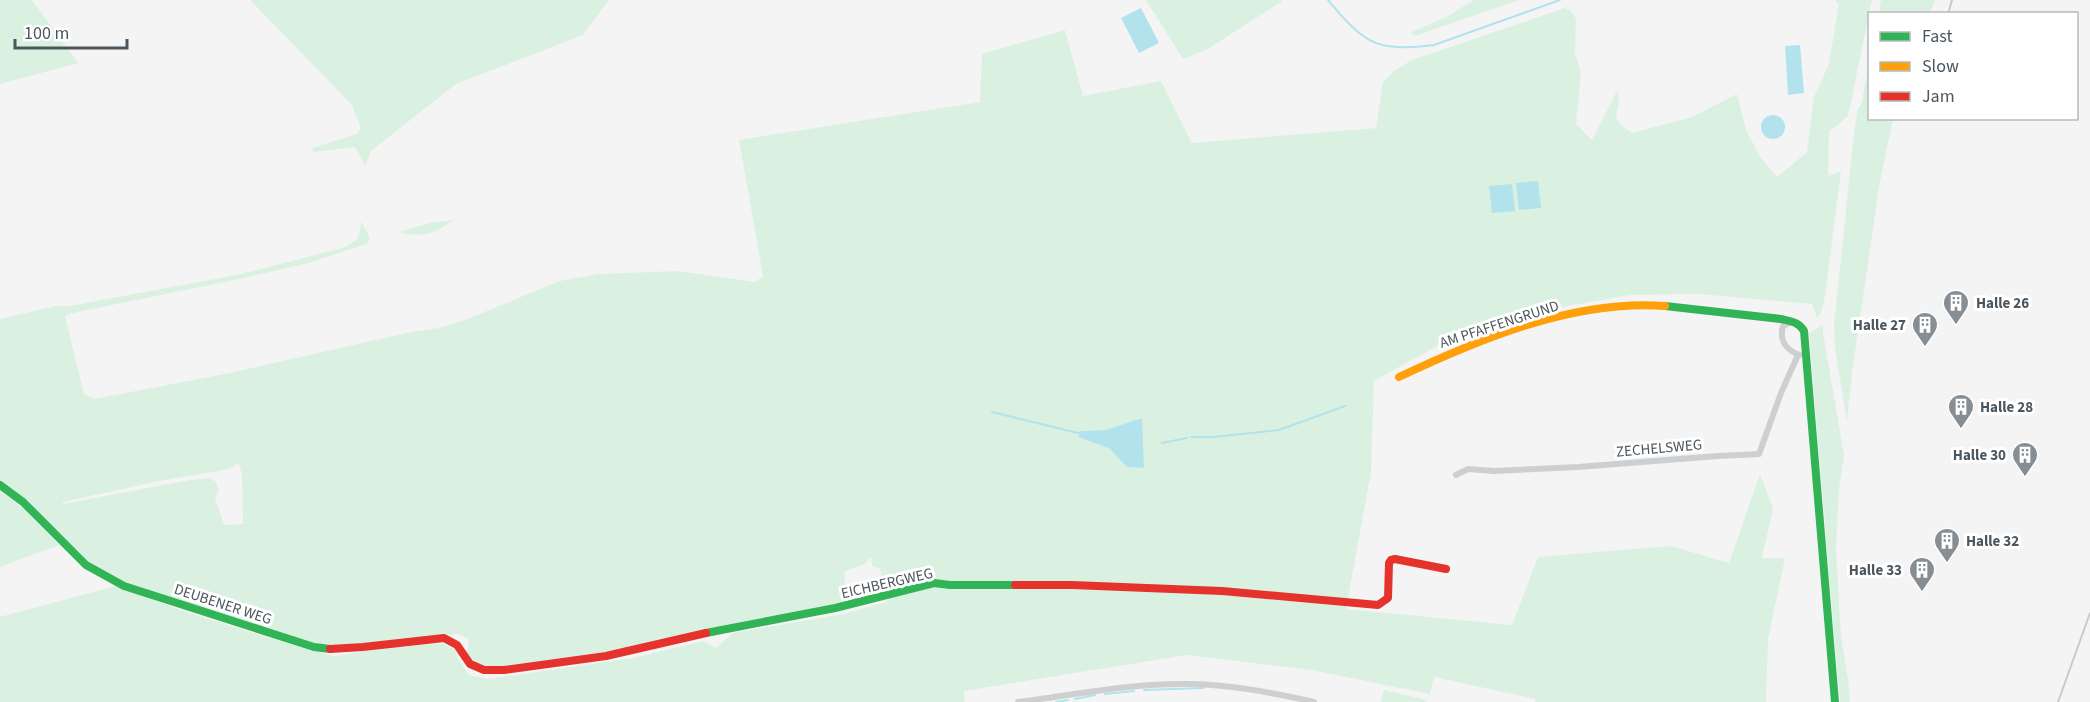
<svg xmlns="http://www.w3.org/2000/svg" width="2090" height="702" font-family="'Source Sans 3',sans-serif">
  <style>
    .green { fill: #daf1e2; fill-rule: evenodd }
    .water { fill: #b2e2ec }
    .lines { fill: none; stroke-linecap: round; stroke-linejoin: round }
    .stream { stroke: #b2e2ec; stroke-width: 2 }
    .street { stroke: #cdcfd1; stroke-width: 6 }
    .fast { stroke: #30b455; stroke-width: 8 }
    .slow { stroke: #ff9f0a; stroke-width: 8 }
    .jam { stroke: #e5322d; stroke-width: 8 }
    .rail { stroke: #c8cacb; stroke-width: 2 }
    .labels { text-anchor: middle; stroke-width: 6; stroke-linejoin: round; paint-order: stroke }
    .poi-label { font-size: 15px; font-weight: bold; fill: #4b565f; stroke: #fff; text-anchor: start }
    .street-label { font-size: 15px; fill: #4b565f; stroke: #fff }
  </style>
  <rect width="100%" height="100%" fill="#f4f4f4"/>
  <!-- green -->
  <path class="green" d="M0,0H32L78,63L0,84Z
    M250,0H609L583,35L456,84L371,151L365,166L355,147L313,152L312,148L357,134L361,128L352,105Z
    M1146,0H1281L1282,1L1208,49L1183,59Z
    M1474,0H1519L1415,36L1410,33L1448,16Z
    M1835,0H1872L1848,116L1829,132L1828,176L1841,171L1825,296L1821,313L1817,318L1812,304L1699,294L1630,295L1562,307L1462,332L1374,381L1371,472L1346,609L1512,625L1538,557L1671,546L1729,563L1760,474L1773,508L1762,558H1785L1768,640L1766,702H1535V699L1434,677L1430,694L1311,670L1187,655L964,691L965,702H0V617L116,586L183,611L260,635L334,656L420,643L444,644L455,650L457,657L469,675L487,679L633,658L703,641L716,648L733,633L843,614L887,602L880,569L872,566L871,557L865,564L845,571C843,581 848,588 846,598L839,602L624,649L499,667L483,666L471,662L466,653L469,647L468,639L459,634L349,646L314,644L152,593L105,574L91,565L76,548L75,551L26,502L0,480V319L56,306H69L237,275L342,248C357,242 360,238 361,221L370,238L366,244L309,263L239,279L68,314L65,316L84,394L94,399L230,373L411,332L439,328L465,320L560,281L598,274L678,271L755,282L763,276L739,140L980,102L982,54L1065,30L1083,96L1161,81L1192,143L1376,128L1383,82L1394,71L1412,60L1565,8L1571,11L1576,19L1575,53L1581,74L1576,124L1592,140L1617,91C1625,112 1603,115 1632,133L1692,117L1737,94L1746,130L1761,158L1777,177L1807,152L1814,97L1829,64L1839,4ZM1141,418L1144,468L1127,467L1109,448L1082,431L1105,430ZM238,463L242,474L243,524L224,525L215,498L219,490L216,482L210,478L190,480L63,504V502L164,480L230,469Z
    M1881,0H1935L1930,13H1879Z
    M1869,65L1870,118L1893,119L1879,187L1852,373L1847,421L1835,348L1834,326L1854,132L1858,108L1861,105Z
    M454,220C433,234 423,238 399,232L430,223Z
    M1823,325V332L1844,455L1839,489L1836,549L1841,637L1849,685L1850,702H1840L1809,333Z
    M0,491L24,509L59,545L0,567Z
    M1384,690L1427,700L1426,702H1381Z"/>
  <!-- water -->
  <path class="water" d="M1141,8L1159,43L1139,53L1121,18Z
    M1800,45L1804,93L1788,95L1785,46Z
    M1761 127a12 12 0 1 1 24 0a12 12 0 1 1-24 0Z
    M1538,181L1541,208L1519,210L1516,183Z
    M1512,184L1515,211L1492,213L1489,186Z
    M1142,418L1144,468L1127,467L1109,448L1078,437L1081,431L1105,430Z"/>
  <g class="lines">
    <!-- stream -->
    <path class="stream" d="M1328,0C1365,44 1375,52 1434,45L1560,0
      M992,412L1082,434
      M1191,437H1213L1279,430L1345,406
      M1162,443L1187,438
      M1144,690L1203,688
      M1105,694L1134,691
      M1075,699L1095,695
      M1056,702L1068,700"/>
    <!-- street -->
    <path class="street" d="M1791,322L1783,326C1779,340 1786,350 1800,355
      M1456,475L1468,469L1494,471L1578,467L1718,456L1759,454L1781,393L1798,355
      M1018,702C1074,695 1131,683 1187,684C1230,684 1273,693 1314,702"/>
    <!-- fast -->
    <path class="fast" d="M1665,306L1781,319C1790,321 1799,322 1804,331L1835,702
      M0,485L23,502L86,565L124,586L314,647L330,649
      M706,633L835,608L934,583L950,585H1015"/>
    <!-- slow -->
    <path class="slow" d="M1399,377C1479,339 1575,299 1665,306"/>
    <!-- jam -->
    <path class="jam" d="M1015,585H1072L1222,591L1378,605L1388,598L1389,563L1391,560L1395,559L1446,569
      M330,649L363,647L444,638L457,645L470,664L484,670H504L606,656L706,633"/>
    <!-- rail -->
    <path class="rail" d="M1948,14L1952,0
      M2058,702L2090,613"/>
  </g>
  <!-- icons -->
  <defs>
    <symbol id="building-pin" viewBox="-11 -11 22 30"><path d="M0 17L-7.5 6A9.5 9.5 0 1 1 7.5 6Z" fill="#868d93" stroke="#fff"/><path d="M-4-6H4V6H1V3H-1V6H-4ZM-2.5-4.3h1.7v1.8h-1.7ZM.8-4.3h1.7v1.8H.8ZM-2.5-1h1.7V.8h-1.7ZM.8-1h1.7V.8H.8Z" fill="#fff"/></symbol>
  </defs>
  <g fill-rule="evenodd">
    <use href="#building-pin" x="1941" y="288" width="30" height="40"/>
    <use href="#building-pin" x="1910" y="310" width="30" height="40"/>
    <use href="#building-pin" x="1946" y="392" width="30" height="40"/>
    <use href="#building-pin" x="2010" y="440" width="30" height="40"/>
    <use href="#building-pin" x="1932" y="526" width="30" height="40"/>
    <use href="#building-pin" x="1907" y="555" width="30" height="40"/>
  </g>
  <g class="labels">
    <!-- poi labels -->
    <g class="poi-label">
      <text x="1976" y="308">Halle 26</text>
      <text x="1906" y="330" text-anchor="end">Halle 27</text>
      <text x="1980" y="412">Halle 28</text>
      <text x="2006" y="460" text-anchor="end">Halle 30</text>
      <text x="1966" y="546">Halle 32</text>
      <text x="1902" y="575" text-anchor="end">Halle 33</text>
    </g>
    <!-- street labels -->
    <g class="street-label">
      <text transform="translate(1499 324) rotate(-18)" y="5">AM PFAFFENGRUND</text>
      <text transform="translate(1659 448) rotate(-5)" y="5">ZECHELSWEG</text>
      <text transform="translate(887 583) rotate(-13)" y="5">EICHBERGWEG</text>
      <text transform="translate(223 604) rotate(18)" y="5">DEUBENER WEG</text>
    </g>
  </g>
  <!-- legend -->
  <rect x="1868" y="12" width="210" height="108" fill="#ffffff" stroke="#b7bbbf" stroke-width="1.5"/>
  <rect x="1880" y="32" width="30" height="9" fill="#30b455" stroke="#b7bbbf" stroke-width="1.5"/>
  <text x="1922" y="42" font-size="18" fill="#4b565f">Fast</text>
  <rect x="1880" y="62" width="30" height="9" fill="#ff9f0a" stroke="#b7bbbf" stroke-width="1.5"/>
  <text x="1922" y="72" font-size="18" fill="#4b565f">Slow</text>
  <rect x="1880" y="92" width="30" height="9" fill="#e5322d" stroke="#b7bbbf" stroke-width="1.5"/>
  <text x="1922" y="102" font-size="18" fill="#4b565f">Jam</text>
  <!-- scale -->
  <path d="M15 39v9h112v-9" fill="none" stroke="#4b565f" stroke-width="3"/>
  <text x="24" y="39" font-size="18" fill="#4b565f" stroke="#ffffff" stroke-width="4.5" paint-order="stroke">100 m</text>
</svg>
